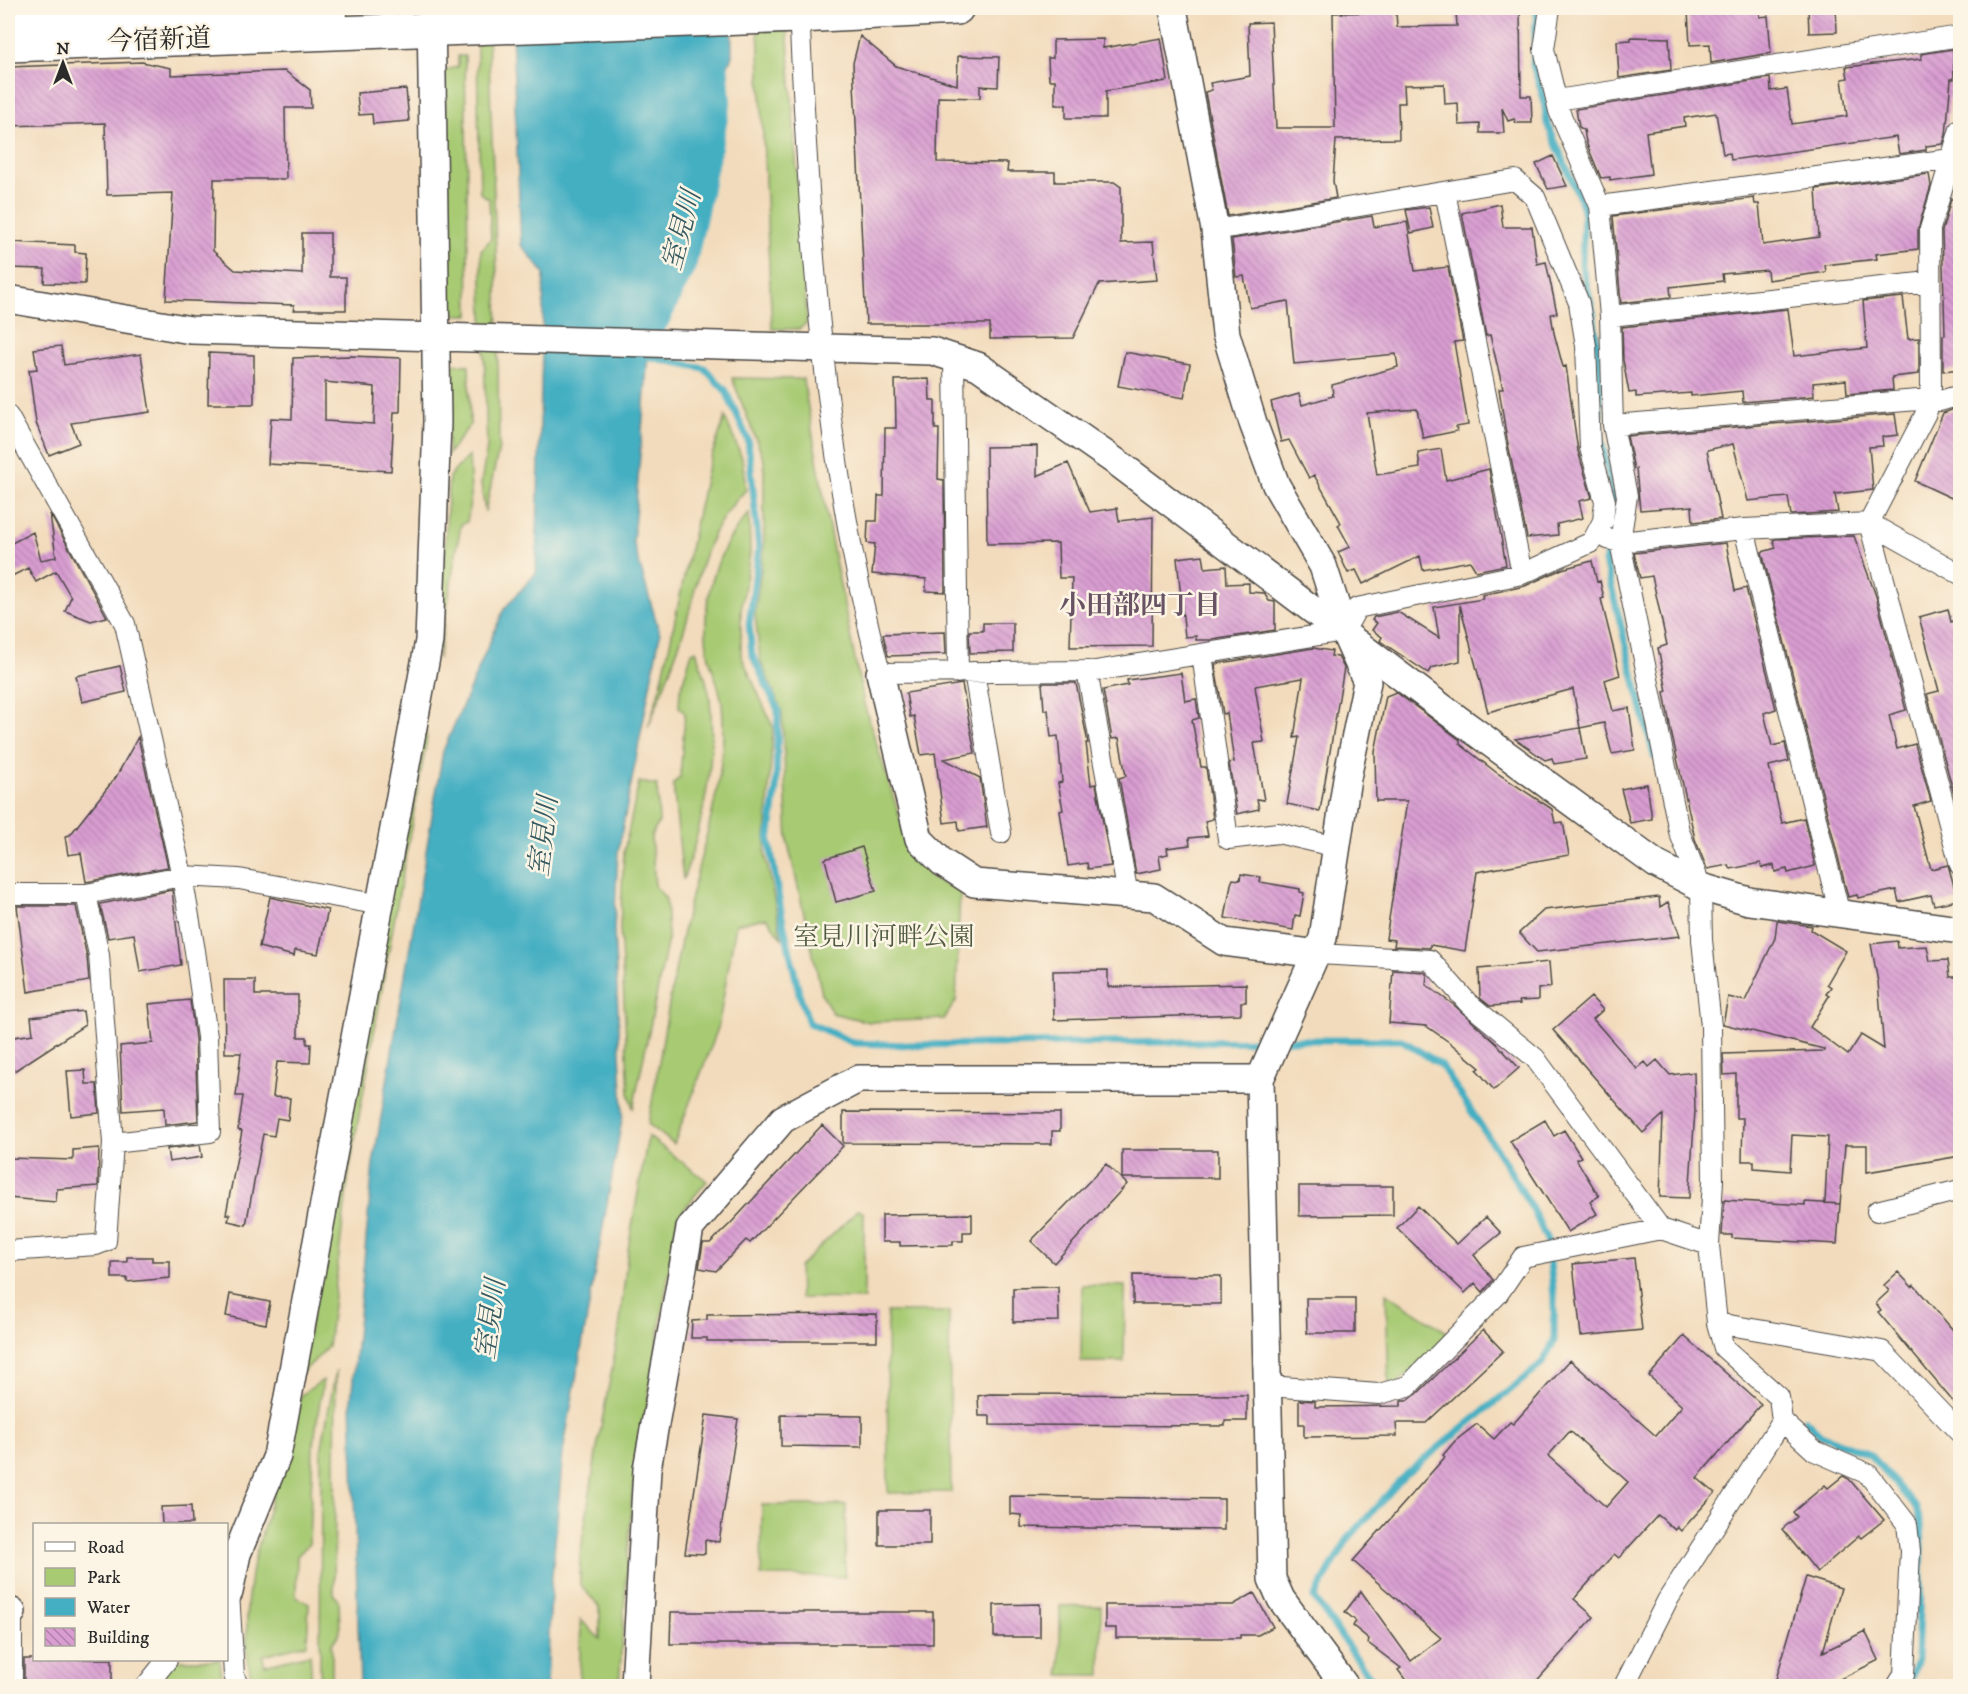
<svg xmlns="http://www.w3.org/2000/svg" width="1968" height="1694" font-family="'IM FELL DW Pica','Noto Serif JP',serif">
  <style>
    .green { fill: #a7ca73; stroke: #697a4f; stroke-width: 1.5 }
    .water { fill: #44afc2; stroke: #386d76; stroke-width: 1.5 }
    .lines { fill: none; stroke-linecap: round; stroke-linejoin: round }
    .stream { stroke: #44afc2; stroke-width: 7 }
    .river { stroke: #44afc2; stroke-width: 40 }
    .building { fill: url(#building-back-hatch); fill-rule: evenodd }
    .street-casing { stroke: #494541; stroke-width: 22 }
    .secondary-casing { stroke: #494541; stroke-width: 30 }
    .highway-casing { stroke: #494541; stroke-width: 36 }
    .street { stroke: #fff; stroke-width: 20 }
    .secondary { stroke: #fff; stroke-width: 27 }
    .highway { stroke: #fff; stroke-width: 33 }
    .labels { text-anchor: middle; stroke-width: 5; stroke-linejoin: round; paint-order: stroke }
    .street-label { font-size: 26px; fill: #2b2b2b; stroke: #fcf5e5 }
    .park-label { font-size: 26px; fill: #505b41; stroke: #fcf5e5 }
    .water-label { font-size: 27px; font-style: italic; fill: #345960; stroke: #fcf5e5 }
    .neighbourhood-label { font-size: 27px; font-weight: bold; fill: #685365; stroke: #fcf5e5 }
  </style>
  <defs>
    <pattern id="building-back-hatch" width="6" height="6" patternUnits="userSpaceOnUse" patternTransform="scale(1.5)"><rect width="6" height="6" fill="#d99dd2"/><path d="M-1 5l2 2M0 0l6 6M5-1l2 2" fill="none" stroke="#b080ab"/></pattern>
  </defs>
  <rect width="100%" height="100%" fill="#fcf5e5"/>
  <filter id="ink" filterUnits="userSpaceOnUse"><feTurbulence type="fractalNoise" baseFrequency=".0167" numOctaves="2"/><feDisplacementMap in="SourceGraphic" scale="12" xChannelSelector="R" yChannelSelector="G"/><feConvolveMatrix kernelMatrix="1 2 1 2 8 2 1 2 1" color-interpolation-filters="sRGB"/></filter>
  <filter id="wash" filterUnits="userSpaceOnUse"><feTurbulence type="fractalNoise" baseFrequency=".008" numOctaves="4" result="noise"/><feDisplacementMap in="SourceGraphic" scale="24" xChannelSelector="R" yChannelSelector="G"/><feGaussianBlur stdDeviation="1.35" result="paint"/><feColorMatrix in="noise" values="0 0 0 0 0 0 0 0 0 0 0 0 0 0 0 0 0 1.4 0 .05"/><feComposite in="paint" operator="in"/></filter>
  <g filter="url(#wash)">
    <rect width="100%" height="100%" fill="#f2dbbc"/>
    <!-- green -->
    <path class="green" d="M476,8H487L497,276L499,448L485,512L481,484L487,447L481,250L491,239L489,199L480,193Z
      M757,8H786L807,323L799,329H772Z
      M458,56H465L469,315H456L447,310L445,70L458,67Z
      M453,364L469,365L470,425L448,454L447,377Z
      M732,378L803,379L833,550L864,704L910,850L932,879L960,891L956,1001L944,1019L869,1022L832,1013L822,994L788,843L782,712L760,660L755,613L764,546V460Z
      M725,417L742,458L746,490C703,533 702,568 686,623C676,658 661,693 648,728L661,685L707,470Z
      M469,455L471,495L467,522L461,524L438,659L449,477Z
      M749,513L750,553L741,611V655L773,727L765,853L782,939L767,918L736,924L718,1028L674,1144L648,1124C661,1054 671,983 687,914C702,845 729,776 722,704C720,685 709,666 707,647C701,598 717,548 749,513Z
      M696,650C701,666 708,683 710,699C716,761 704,822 683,880L673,784L680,777L685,713L679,707L680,691L692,652Z
      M422,719L427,738L349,1172L328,1347L301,1374Z
      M639,782L657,785L659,822L651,836L655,886L666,899L668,939L633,1109L629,1093L620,928L624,851Z
      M648,1136L707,1181L678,1216L632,1497L619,1686H579L581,1620L600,1639V1607L580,1585V1556L597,1448L619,1331L628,1249Z
      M858,1210L864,1213V1299L800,1298L799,1267Z
      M1082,1285L1125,1286L1124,1362H1081Z
      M1386,1293L1453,1336L1389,1390Z
      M887,1312H949L951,1492L888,1493Z
      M336,1370L334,1594L339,1602L340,1632L332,1644V1686H320L321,1451Z
      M323,1380L313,1448L309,1544L297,1556L296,1597L309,1603L307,1644L263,1655L264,1665L310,1654L312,1686H252L247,1652V1604L252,1568L301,1395Z
      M762,1505H846L845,1577L761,1576Z
      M1060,1606H1101V1675H1060Z
      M173,1660H220L223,1686H154Z"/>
    <!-- water -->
    <path class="water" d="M511,8H731L732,56L687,157L656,255L633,542L660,634L618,852L614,930L623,1114L563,1452L551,1588L547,1686H360L351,1401L373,1164L443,751L504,609L536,573L544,273L521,245Z"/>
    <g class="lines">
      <!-- stream -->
      <path class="stream" d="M1537,10L1533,65L1544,99L1547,123L1584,208L1582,265L1593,312L1599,364L1601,438L1616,511L1605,562L1654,756
        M640,355L704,368L726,391L748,440L759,548L749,624L752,654L778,710L776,790L769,840L782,917L799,993L809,1023L854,1043L909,1045L1269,1041
        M1671,831L1675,858
        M1283,1040H1402L1441,1065L1506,1164L1534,1212L1547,1240L1554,1296V1341L1542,1364L1406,1474L1347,1540L1314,1598L1376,1686
        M1805,1420L1821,1435L1870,1455L1916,1507L1921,1524L1922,1548L1917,1658L1909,1686"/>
      <!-- river -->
      <path class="river" d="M617,357L618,350L651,315L677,261L711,103L707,48"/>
    </g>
    <g id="blocks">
      <!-- building -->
      <path class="building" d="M1707,8H1759L1760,17L1768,16L1771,53L1711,63L1710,44L1690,45L1688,11L1707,10Z
        M1808,8H1836L1837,32L1809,33Z
        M1520,10L1521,96H1531L1532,123H1516L1514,119L1508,121L1502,108L1504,133H1480V124L1459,125L1458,103L1445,104L1444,84L1404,85L1405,103H1398L1399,139L1336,140L1333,181L1336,198L1228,216L1205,92L1212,90L1210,83L1250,76L1248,23L1271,22L1276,128H1335L1333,13L1396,12L1397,27L1457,26L1456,11Z
        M860,36L896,66L957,85L958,56L999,57L998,87L980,86V98L938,97L937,162L1008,163L1007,172H1055V182H1114L1121,187V243L1153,242L1157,280L1099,284L1073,338L990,339V324H866L853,63Z
        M1631,37L1669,38L1671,70L1619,78L1617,41L1631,40Z
        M1161,38L1168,81L1106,91V118H1066V105H1055V80H1049L1048,58H1053V40L1103,39V48Z
        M1953,49L1954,79H1951L1946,135L1943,144L1926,146V150L1899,154L1896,137L1731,160L1730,153L1723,154L1716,113L1684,118L1685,126L1646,132L1651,174L1610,180V177L1601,178L1586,142L1584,130L1579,127L1576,109L1770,78L1771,91L1787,89L1792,124L1847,116L1842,79L1848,78L1846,67L1921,59V54Z
        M142,62L171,68V75L285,71L310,90L311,108H285L286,179H214L213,251L235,270L302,274V233H330V277H346V310H294V305L166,300L173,193L107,195L105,123L8,126V67Z
        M406,89L409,121L373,124L372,114L359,115L357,93Z
        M1553,156L1566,184L1567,186L1548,189L1536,164Z
        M1929,174L1931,186L1918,229V249L1876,254L1877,259L1825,265L1826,272L1768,280L1767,270L1722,274L1723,281L1670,287L1671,297L1621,303L1613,216L1754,198L1755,204H1759L1763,245L1819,237L1816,189Z
        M1960,198V369L1943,371V335H1945L1942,231L1951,199Z
        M1500,204L1503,227H1532L1537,264L1546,262L1557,313L1551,314L1554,333L1563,367L1566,366L1578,451L1592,498L1579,501L1583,518L1557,524L1558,535L1527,538L1506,434L1499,389H1503L1490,335L1486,336L1462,213Z
        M1429,207L1433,228L1411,233L1406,210Z
        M1372,216L1374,227L1407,222L1415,271L1448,267L1463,341L1454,342L1468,425L1456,427L1457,431L1423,438L1417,409L1367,413L1377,475L1420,468L1418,453L1441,449L1446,480L1489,469L1506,565L1476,571L1470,561L1423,570L1420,556L1363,584L1356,570L1348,573L1338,552L1350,547L1338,525L1341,523L1314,475L1309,478L1289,440L1281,442L1271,402L1299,394L1302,405L1333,396L1332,385L1398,367L1396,354L1294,364L1288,301L1250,308L1244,276L1236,277L1232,239Z
        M10,242L75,245V252L86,253L85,284L44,283L45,269L9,268Z
        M1903,297L1908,339L1919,338V374L1892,377L1893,390L1847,394L1846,380L1813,383L1814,396L1743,402L1742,391L1691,396V393L1636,397V392L1629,393L1623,360L1622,327L1788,309L1794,356L1867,348L1863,301Z
        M61,346L64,365L141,354L150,412L71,423L79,443L49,455L36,423L29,370L37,369L34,349Z
        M1125,352L1190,364L1184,398L1118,386Z
        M209,353L254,355V404H208Z
        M350,356L401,358L400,412H394L391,471L268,464L271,418L292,419L293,358ZM325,382L375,387L374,424L325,421Z
        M929,379L930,400H935V429H939L938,479L944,480L945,592L926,591V579L872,574L875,544L867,543L868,521H877L878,496H884L885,428H896L895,380Z
        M1960,407V502L1915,481L1943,413Z
        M1895,414L1898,435L1882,437L1883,446L1869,447L1873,490L1835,494L1838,512L1791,515L1788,497L1748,501L1733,444L1707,450L1721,519L1693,522L1692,506L1640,510L1636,469H1634L1627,436Z
        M1037,446V476L1068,463L1090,512L1117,508L1119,521L1153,517L1152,646L1070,647L1072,578H1059L1058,543L987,544L986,447Z
        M50,514L107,617L91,621L65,611L71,597L56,571L36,582L28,568L8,578V545L33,532L41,560L56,557Z
        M1854,536L1876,596L1906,710L1889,715L1897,749L1915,744L1931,801L1914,806L1931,869L1948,865L1958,900L1934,905L1931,895L1899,902L1896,890L1858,898L1857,895L1848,897L1762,552L1776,548L1773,540L1776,539Z
        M1726,543L1735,591L1746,588L1776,709L1764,713L1772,746L1785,743L1789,761L1769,766L1782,823L1804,818L1815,866L1788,873L1787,869L1775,872L1774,865L1762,868L1760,863L1731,869L1728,865L1707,869L1695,839L1671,731L1664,692L1667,691L1658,648L1667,645L1652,576L1640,578L1634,553Z
        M1203,555L1205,568L1226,566L1227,584L1249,583V592L1264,593L1269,601L1275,602V630L1212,640H1196V636L1185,637L1177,558Z
        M1592,561L1597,582L1600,581L1604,598L1601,599L1620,675L1605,680L1613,711L1629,708L1635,750L1612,754L1604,723L1580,728L1586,759L1554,764L1552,758L1545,760L1515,739L1580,728L1573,689L1488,712L1460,605V661L1431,668L1428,673L1380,641L1382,637L1372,630L1377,623L1372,620L1374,617L1398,612L1439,638L1434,607L1483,599L1482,595L1525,586L1562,569Z
        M1948,609L1951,622L1956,620L1960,637V792L1954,794L1927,694L1939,691L1919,617Z
        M983,623H1013V652L970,653L969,631H983Z
        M945,632L946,654L888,656L883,634Z
        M1313,648L1332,651L1331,656L1338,657L1344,668L1320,811L1287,804L1299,737L1294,738L1303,678L1255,686L1264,742L1254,743L1264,800L1257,799L1259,809L1237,814L1229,763L1234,762L1227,713L1223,714L1215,664Z
        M120,666L126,692L82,702L76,676Z
        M1181,673L1185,701L1196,699L1199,718L1192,720L1201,767H1206L1213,819L1205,821L1208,836L1189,838L1190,845L1167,848L1168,854L1159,856L1161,869L1136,874L1119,778L1126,776L1119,738L1112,739L1103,690L1128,685L1127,680Z
        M1042,683H1076L1088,743H1086L1091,785L1096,784L1111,866L1088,869L1087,863L1068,866L1060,811L1063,810L1058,783L1062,782L1058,736L1051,737L1048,710H1044Z
        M962,684L975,753L944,759L980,778L987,827L959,831L958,821L944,823L935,753L921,755L914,716L910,717L906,693Z
        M1396,692L1460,740V744L1497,773L1552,809L1555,823L1563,822L1569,855L1477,872L1465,951L1430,945V948L1394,946L1395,940L1386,939L1407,801H1376L1375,752L1386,696Z
        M138,737L168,867L86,882L81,853L68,855L65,836L70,835L116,777Z
        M1647,784L1652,819L1630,823L1621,789Z
        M862,847L876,891L836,902L825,859Z
        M1241,874L1261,877L1260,882L1300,889V892L1304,893L1300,916L1295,915L1293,930L1225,918L1231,884L1233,879L1240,880Z
        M172,890L181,965L140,972L134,934L108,938L100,904Z
        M270,897L328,910L318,954L295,950L294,956L259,947Z
        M1659,897L1660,907L1668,902L1680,936L1537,952L1519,933L1544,910Z
        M17,906H76L87,957L89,981L28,992Z
        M1777,921L1812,926L1811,930L1846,951L1827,984L1831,987L1826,994L1829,996L1810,1027L1848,1055L1861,1035L1884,1049L1878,982L1871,944L1897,941L1898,948L1927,946L1930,961L1948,960L1950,977H1960V1156L1867,1172V1145H1845L1840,1204L1825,1203L1828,1137L1792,1135L1790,1171L1754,1168V1161H1742L1743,1118H1736V1074L1724,1075L1723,1054L1824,1051V1049L1723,1024L1728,997L1745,1001L1775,938Z
        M1549,962L1551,987L1538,989V1000L1519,1001L1520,1004L1490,1006L1480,998L1479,969Z
        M1108,970V987L1246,984V1002H1241V1014L1054,1020L1053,971Z
        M1393,970L1424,972L1427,975L1426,985L1454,1005L1497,1044L1519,1068L1494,1090L1477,1070L1480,1068L1449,1042L1426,1026L1389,1023Z
        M224,980H255V995H298V1037H307V1044H311L310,1063L277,1062L273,1097L290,1098L288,1120L277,1118L274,1136L263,1134L246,1225L228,1221L230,1214H226L242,1131L238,1130L243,1096H236L241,1053H225Z
        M1591,997L1603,1010L1593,1019L1637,1069L1645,1062L1649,1067L1657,1060L1670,1075L1694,1072L1695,1111L1689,1198L1660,1197L1663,1115L1643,1133L1553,1030Z
        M190,1000L195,1038L198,1121L165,1125L164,1108L123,1111L120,1046L153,1043L149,1004Z
        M83,1011L85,1025L8,1075V1038L33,1034L31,1017Z
        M85,1070L86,1084H97L99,1113L71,1116L67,1071Z
        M843,1112L1060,1113V1131H1052V1144L843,1143Z
        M1545,1120L1554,1136L1564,1130L1581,1157L1576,1159L1599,1196L1590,1202L1597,1214L1568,1232L1510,1141Z
        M822,1125L843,1146L750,1243L746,1240L716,1271L699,1268L703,1243H710L730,1224Z
        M200,1145L202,1157L169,1162L167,1149Z
        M99,1148L98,1186L57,1189L56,1202L8,1198V1158L73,1160V1150Z
        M1122,1150H1218V1178H1122Z
        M1106,1164L1127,1184L1054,1263L1031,1241Z
        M1299,1186H1393V1215L1299,1216Z
        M1724,1200L1805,1205V1202L1840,1204L1837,1244L1732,1238V1235H1722Z
        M1418,1206L1457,1244L1486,1217L1501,1233L1474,1255L1493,1280L1483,1292L1475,1283L1465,1293L1397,1228Z
        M972,1214V1232H963V1241H953V1245L900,1246V1242H882V1215Z
        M127,1257H152V1261H170V1278L127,1282V1278H112V1262H127Z
        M1634,1258L1642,1330L1581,1336L1573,1264Z
        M1898,1272L1912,1287L1914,1285L1960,1338V1410L1878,1312L1881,1310L1876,1303L1889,1291L1884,1285Z
        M1133,1275L1221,1276V1304H1133Z
        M1058,1287L1059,1321L1013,1322V1288Z
        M230,1294L270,1302L266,1324L226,1316Z
        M1306,1298H1355V1333H1307Z
        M877,1314V1341H707V1338H691L692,1321L707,1320V1315Z
        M1483,1330L1503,1351L1426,1423H1396L1397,1436L1304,1437V1424H1299V1400L1315,1401V1407L1401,1406V1401H1406L1417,1394Z
        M1684,1336L1761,1404L1697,1478L1715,1493L1681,1531L1677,1527L1675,1530L1658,1515L1619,1558L1614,1554L1574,1599L1594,1617L1532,1686H1410L1398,1670L1401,1668L1368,1643L1369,1639L1353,1626L1356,1621L1345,1612L1361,1591L1411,1661L1441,1638L1353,1561L1445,1457L1443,1455L1455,1441L1477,1424L1494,1439L1510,1422L1513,1424L1570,1360L1656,1436L1682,1406L1649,1376ZM1570,1431L1628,1482L1606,1507L1548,1456Z
        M990,1394L1247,1395V1421H1225V1426L990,1425V1416H979L978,1396Z
        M706,1415L738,1419L719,1542L705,1540V1554L685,1553Z
        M781,1415L862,1416V1447L781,1446Z
        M1843,1476L1849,1479L1884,1520L1861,1538L1859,1536L1817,1572L1782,1529L1797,1517L1793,1512L1825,1485L1828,1488Z
        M1010,1496L1224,1499V1530L1021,1527V1515L1010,1514Z
        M191,1506L192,1524H162L161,1507Z
        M879,1510H930V1545H879Z
        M1806,1577L1841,1588L1823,1652L1865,1631L1879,1660L1826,1686H1774Z
        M1254,1593L1273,1627L1258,1635H1240V1638H1116V1628H1105V1605H1233Z
        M1040,1604V1637H994V1605Z
        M671,1612H933V1644H670Z
        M24,1659H112V1686H24Z"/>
    </g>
  </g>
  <g filter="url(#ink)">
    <use href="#blocks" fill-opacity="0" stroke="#494541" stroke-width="1.5"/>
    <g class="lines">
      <defs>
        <path id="street" d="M799,8C809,231 823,457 880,673L1095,671L1344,631L1357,608L1522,574L1592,542L1603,521L1605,501L1590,448L1586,346L1579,303L1535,197L1515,180L1215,230
          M1550,8L1544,49L1559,111L1600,206
          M1557,100L1960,36
          M1960,129L1930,229L1931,386L1927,411L1869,523L1960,865
          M1951,159L1600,206L1610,316L1613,425L1627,496L1620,542L1679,831L1701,887L1702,940L1711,1026L1713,1181L1709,1245L1717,1323L1882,1351L1960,1433
          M1445,192L1522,574
          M1610,316L1929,282
          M954,358L958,673
          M8,416L125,624L182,876L195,951L207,1037L210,1132L113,1143
          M1613,425L1930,399L1940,401L1960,395
          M1744,529L1840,915
          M1608,539L1620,542L1744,529L1869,523L1960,574
          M1202,654L1228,839L1278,833L1337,847
          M1087,671L1128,895
          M974,672L1001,833
          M8,894H86L182,876L239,879L381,905
          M1318,954L1430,960L1468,1003L1535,1058L1661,1229L1709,1245
          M1877,1211L1960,1190
          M8,1251L96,1245L106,1241L113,1143L99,955L86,894
          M1268,1386L1379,1394L1408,1386L1498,1294L1523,1257L1661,1229
          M1782,1421L1815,1451L1868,1474L1907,1524L1910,1551L1904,1675L1897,1686
          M226,1592H229L234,1675L238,1686
          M12,1686V1612
          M146,1686L167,1660
          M1624,1686L1667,1601L1782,1421L1779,1397L1724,1348L1717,1323"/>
        <path id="secondary" d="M1175,8L1174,14L1215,230L1226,334L1253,423L1276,485L1323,566L1344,631L1367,682L1347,778L1323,938L1260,1079L1272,1579L1281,1599L1345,1686
          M8,299L191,330L932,351L978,366L1122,466L1444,709L1656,864L1701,887L1749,901L1960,930
          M880,673L919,839L942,862L974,883L1154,897L1224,942L1318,954
          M229,1592L237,1554L277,1456L429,641L437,422L431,8
          M8,1612H12
          M635,1686L647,1469L690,1228L783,1119L858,1079H1260"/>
        <path id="highway" d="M8,21L331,8
          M8,45L799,16L957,8"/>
      </defs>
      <!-- street casing -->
      <use href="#street" class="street-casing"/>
      <!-- secondary casing -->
      <use href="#secondary" class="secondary-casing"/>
      <!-- highway casing -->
      <use href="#highway" class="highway-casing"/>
      <!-- street -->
      <use href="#street" class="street"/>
      <!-- secondary -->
      <use href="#secondary" class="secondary"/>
      <!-- highway -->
      <use href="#highway" class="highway"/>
    </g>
  </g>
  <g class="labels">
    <!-- street labels -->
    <g class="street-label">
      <text transform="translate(159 39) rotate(-2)" y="9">今宿新道</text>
    </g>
    <!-- park labels -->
    <g class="park-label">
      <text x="884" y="945">室見川河畔公園</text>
    </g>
    <!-- water labels -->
    <g class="water-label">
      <text transform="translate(681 230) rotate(-75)" y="9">室見川</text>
      <text transform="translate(543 836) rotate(-83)" y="9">室見川</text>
      <text transform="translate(490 1319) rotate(-82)" y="9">室見川</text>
    </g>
    <!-- neighbourhood labels -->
    <g class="neighbourhood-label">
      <text x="1140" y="614">小田部四丁目</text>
    </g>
  </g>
  <!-- margin -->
  <rect width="1968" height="1694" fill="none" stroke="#fcf5e5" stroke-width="30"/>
  <!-- legend -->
  <rect x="33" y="1523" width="195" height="138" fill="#fcf5e5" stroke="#a8a49b" stroke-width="1.5"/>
  <rect x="45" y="1542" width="30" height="9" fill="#ffffff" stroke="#a8a49b" stroke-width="1.5"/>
  <text x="87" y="1553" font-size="18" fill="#2b2b2b">Road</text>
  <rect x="45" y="1568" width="30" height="18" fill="#a7ca73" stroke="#a8a49b" stroke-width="1.5"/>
  <text x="87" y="1583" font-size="18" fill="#2b2b2b">Park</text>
  <rect x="45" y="1598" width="30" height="18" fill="#44afc2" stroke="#a8a49b" stroke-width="1.5"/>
  <text x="87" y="1613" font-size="18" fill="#2b2b2b">Water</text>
  <rect x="45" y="1628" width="30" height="18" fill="url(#building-back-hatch)" stroke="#a8a49b" stroke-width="1.5"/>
  <text x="87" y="1643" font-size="18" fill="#2b2b2b">Building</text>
  <!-- north arrow -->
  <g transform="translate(63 63)" stroke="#fcf5e5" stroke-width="4.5" paint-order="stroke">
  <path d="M0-4.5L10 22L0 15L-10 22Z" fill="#2b2b2b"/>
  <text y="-9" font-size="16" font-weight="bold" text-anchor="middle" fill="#2b2b2b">N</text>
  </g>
</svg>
